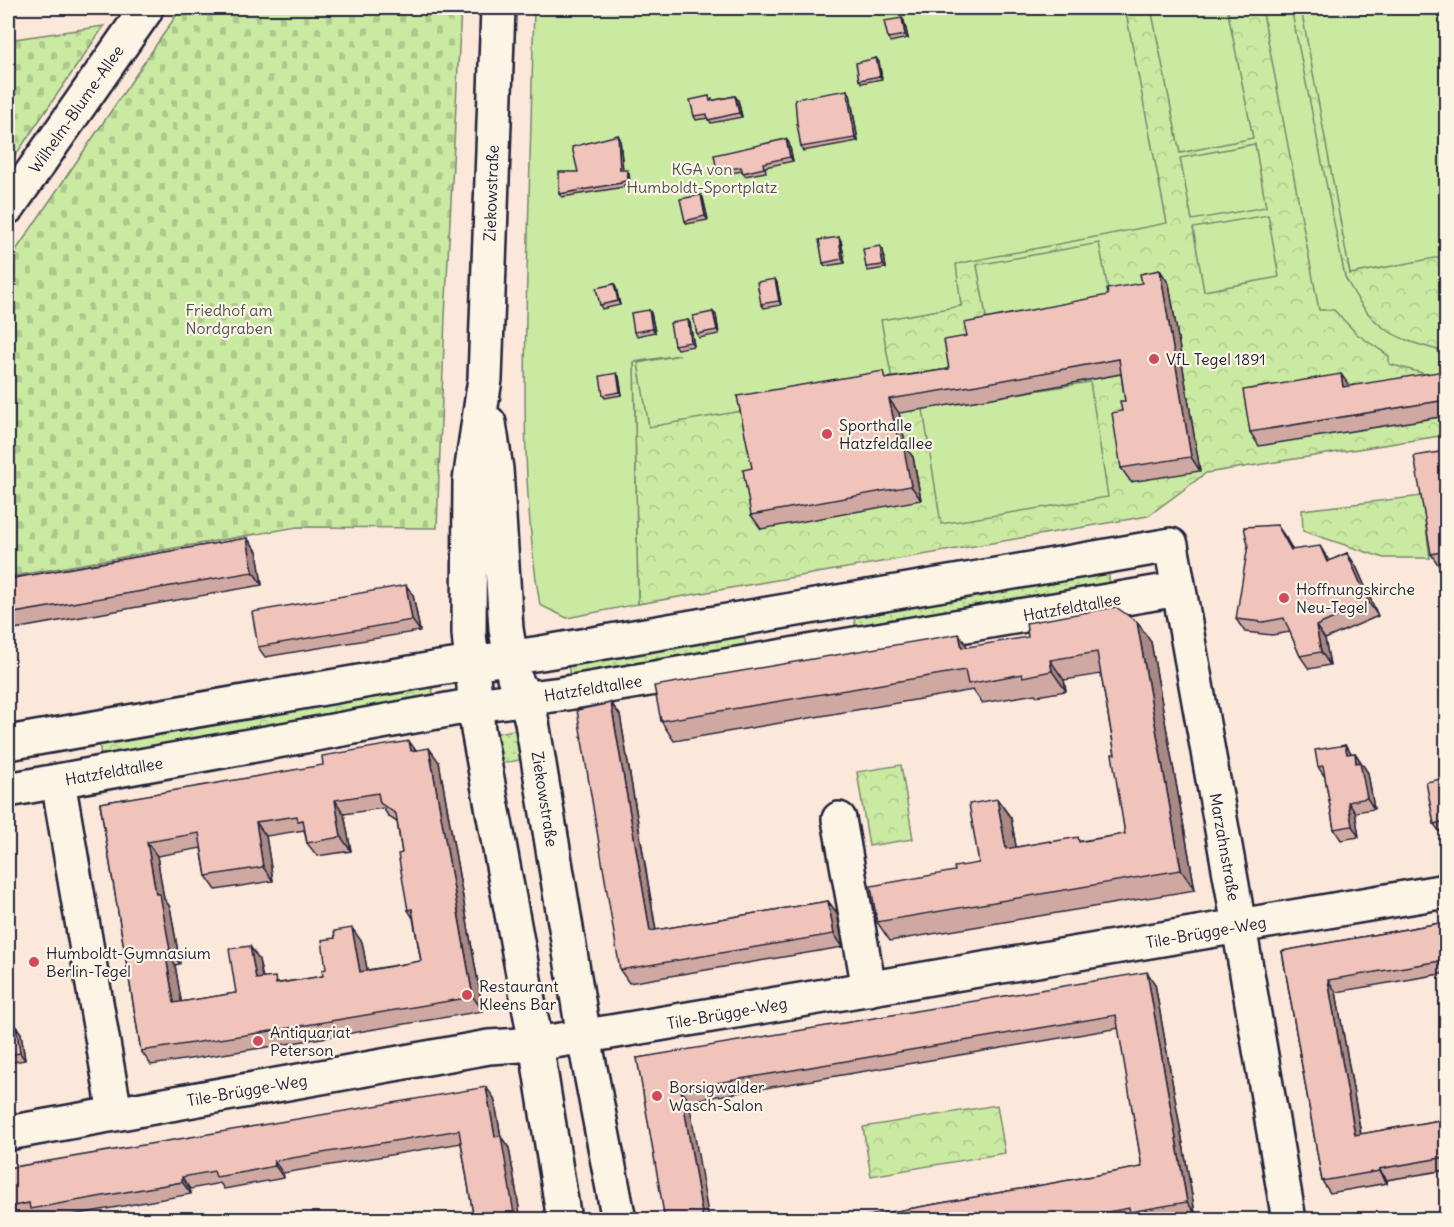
<svg xmlns="http://www.w3.org/2000/svg" width="1454" height="1227" font-family="Delius,sans-serif">
  <style>
    .grass { fill: url(#grass-dots); stroke: #76866e; stroke-width: 1.5 }
    .cemetery { fill: url(#cemetery-stones); stroke: #76866e; stroke-width: 1.5 }
    .park { fill: url(#park-crowns); stroke: #76866e; stroke-width: 1.5 }
    .garden { fill: #cbeaa1; stroke: #76866e; stroke-width: 1.5 }
    .lines { fill: none; stroke-linecap: round; stroke-linejoin: round }
    .minor-casing { stroke: #22223b; stroke-width: 38 }
    .minor { stroke: #fcf5e5; stroke-width: 33 }
    .wall { fill: #cfa9a1; stroke: #22223b; stroke-width: 1.5; fill-rule: evenodd }
    .shaded-wall { fill: #a98983; stroke: #22223b; stroke-width: 1.5 }
    .building { fill: #f1c4bb; stroke: #22223b; stroke-width: 1.5; fill-rule: evenodd }
    .poi-dot { fill: #d1495b; stroke: #fcf5e5; stroke-width: 2 }
    .labels { text-anchor: middle; stroke-width: 4.5; stroke-linejoin: round; paint-order: stroke }
    .street-label { font-size: 16px; fill: #22223b; stroke: #fcf5e5 }
    .park-label { font-size: 16px; fill: #4c5454; stroke: #fcf5e5 }
    .poi-label { font-size: 16px; fill: #22223b; stroke: #fcf5e5; text-anchor: start }
  </style>
  <defs>
    <pattern id="grass-dots" width="8" height="8" patternUnits="userSpaceOnUse" patternTransform="scale(1.5)"><rect width="8" height="8" fill="#cbeaa1"/><path d="M2 2h.1M6 6h.1" fill="none" stroke="#aec88c" stroke-width="1.8" stroke-linecap="round"/></pattern>
    <pattern id="cemetery-stones" width="16" height="16" patternUnits="userSpaceOnUse" patternTransform="scale(1.5)"><rect width="16" height="16" fill="#cbeaa1"/><path d="M2 7V4a2 2 0 0 1 4 0v3zM10 15v-3a2 2 0 0 1 4 0v3z" fill="#aec88c"/></pattern>
    <pattern id="park-crowns" width="20" height="18" patternUnits="userSpaceOnUse" patternTransform="scale(1.5)"><rect width="20" height="18" fill="#cbeaa1"/><path d="M2 6a3 3 0 1 1 6 0M12 15a3 3 0 1 1 6 0" fill="none" stroke="#aec88c"/></pattern>
  </defs>
  <rect width="100%" height="100%" fill="#fbe8da"/>
  <filter id="ink" filterUnits="userSpaceOnUse"><feTurbulence type="fractalNoise" baseFrequency=".0167" numOctaves="2"/><feDisplacementMap in="SourceGraphic" scale="12" xChannelSelector="R" yChannelSelector="G"/><feConvolveMatrix kernelMatrix="1 2 1 2 8 2 1 2 1" color-interpolation-filters="sRGB"/></filter>
  <g filter="url(#ink)">
    <!-- grass -->
    <path class="grass" d="M1107,565L1110,584L856,628L852,609Z
      M743,628L746,647L570,677L567,658Z
      M519,729L525,759L498,764L493,734Z"/>
    <!-- cemetery -->
    <path class="cemetery" d="M195,8H461L445,317L437,528L297,527L8,577V262L180,10Z
      M104,26L8,166V40Z"/>
    <!-- park -->
    <path class="park" d="M905,8H1446V435L1206,473L1148,516L638,604L634,362L961,306Z
      M1422,496L1430,558H1384L1303,531L1302,510Z
      M432,687L435,705L102,761L99,743Z
      M901,765L913,839L869,846L857,772Z
      M997,1105L1005,1153L871,1176L863,1127Z"/>
    <!-- garden -->
    <path class="garden" d="M534,8H1125L1167,223L956,264L961,306L881,320L893,385L649,427L638,363L680,355L634,362L638,604L567,618L540,605C522,498 524,384 527,275C529,186 532,97 534,8Z
      M1151,8H1227L1253,138L1180,153Z
      M1262,8H1291L1345,277C1372,329 1391,338 1446,352V378H1440L1389,364V356L1357,334L1334,310H1319Z
      M1301,8H1446V256L1350,274Z
      M1255,144L1266,207L1192,220L1180,158Z
      M1268,215L1279,277L1204,291L1193,228Z
      M1099,243L1110,300L987,322L977,265Z
      M1090,382L1108,497L941,524L923,409Z"/>
    <g class="lines">
      <defs>
        <path id="minor" d="M498,8L485,379L470,481L469,633L478,730L536,1044L564,1220
          M8,207L145,11
          M489,423L496,469L506,629L514,677L526,699L532,722L584,1037L619,1220
          M8,743L439,668L541,653L1171,545L1233,891L1289,1220
          M58,781L115,1113
          M8,790L475,705L561,694L1178,589
          M839,819L869,989
          M8,1133L489,1047L536,1044L617,1031L1446,891"/>
      </defs>
      <!-- minor casing -->
      <use href="#minor" class="minor-casing"/>
      <!-- minor -->
      <use href="#minor" class="minor"/>
    </g>
    <!-- wall -->
    <path class="wall" d="M902,18L904,21L908,38L890,42L888,38Z
      M876,58L879,62L882,79L862,83L859,80Z
      M847,90L850,94L858,141L803,151L801,147Z
      M735,96L738,100L742,117L711,123L708,118L696,120L694,116L712,99V101Z
      M618,135L620,139L623,170L629,173L630,184L624,185V187L562,197L559,194L578,172Z
      M786,139L789,143L793,161L765,167L766,172L745,176L742,171L720,175L717,171Z
      M703,198L708,220L687,224L685,221Z
      M839,237L841,241L845,263L825,266L823,263Z
      M880,246L883,250L886,268L868,271L866,267Z
      M775,279L777,283L781,305L764,308L761,304Z
      M614,284L616,288L620,305L602,309L600,305Z
      M1169,284L1200,471L1131,482L1121,468L1122,411L1125,401L1121,374L987,399L899,413L906,448L913,457L921,500L761,529L751,515L752,468L888,378L949,369L967,336Z
      M649,310L651,313L655,332L637,336L634,332Z
      M713,312L716,315L719,334L699,338L697,334Z
      M688,320L690,323L694,346L677,349L674,345Z
      M1446,374V416L1259,446L1250,432L1349,386Z
      M619,377L622,395L605,398L603,395Z
      M1446,451V564L1439,566L1431,554Z
      M247,538L257,551L262,585L8,630V579Z
      M1286,538L1292,550L1328,559L1329,561L1347,553L1356,566L1378,616L1325,639L1330,665L1309,669L1300,656L1290,632L1272,635L1245,632L1236,619Z
      M413,595L420,631L265,657L258,647Z
      M1151,642L1195,890L890,941L877,922L955,871L979,863L997,799L1011,818L1016,847L1051,842L1081,841L1125,834L1115,754L1101,674L1064,680L1066,691L1037,696L1035,694L982,703L973,690L674,741L661,721L968,647Z
      M611,703L620,715L656,930L828,901L837,913L843,947L629,983L620,970Z
      M1345,745L1352,754L1355,753L1368,773L1374,809L1355,812L1359,837L1341,840L1334,829L1325,777L1318,767Z
      M416,750L439,762L483,1011L274,1046L151,1065L141,1051L100,803ZM383,808L389,817L397,822L402,853L408,910L413,918L421,961L367,970L362,942L326,969L323,976L279,983L263,978L259,960L236,993L181,1002L175,965L180,964L170,907L164,899L157,856L201,848L206,876L216,890L273,881L266,836L304,830L307,843L317,856L351,851L344,814Z
      M1446,778V829L1439,831L1434,824Z
      M8,893L11,897L12,905L8,909L10,918H8Z
      M1446,922V973L1336,992L1361,1134L1446,1119V1170L1387,1180V1183L1330,1193L1322,1181L1282,951Z
      M8,965L10,968L14,996L8,997Z
      M1155,984L1195,1213L1161,1220H847L1142,1167L1119,1028L689,1101L637,1058Z
      M8,1027L21,1033L25,1060L8,1063Z
      M494,1098L501,1137L509,1148L521,1220H474L461,1143L283,1173L284,1178L224,1189L220,1183L190,1189L191,1194L45,1220H37L35,1215L8,1220V1168Z"/>
    <!-- shaded-wall -->
    <path class="shaded-wall" d="M902,18L904,21L908,38L905,35Z
      M876,58L879,62L882,79L880,76Z
      M847,90L850,94L858,141L855,138Z
      M735,96L738,100L742,117L739,113Z
      M618,135L620,139L623,174L620,170Z
      M786,139L789,143L793,161L790,157Z
      M627,170L629,173L630,184L628,180Z
      M701,195L703,198L708,220L705,216Z
      M839,237L841,241L845,263L842,259Z
      M880,246L883,250L886,268L883,265Z
      M1160,270L1169,284L1200,471L1191,457Z
      M775,279L777,283L781,305L779,301Z
      M614,284L616,288L620,305L618,301Z
      M649,310L651,313L655,332L652,329Z
      M713,312L716,315L719,334L717,330Z
      M688,320L690,323L694,346L691,342Z
      M617,373L619,377L622,395L620,392Z
      M1341,374L1351,388L1343,387Z
      M889,399L899,413L906,448L913,457L921,500L911,486L899,444Z
      M1277,525L1286,538L1300,563L1291,550Z
      M247,538L257,551L262,585L253,572Z
      M1320,546L1328,559L1336,574L1327,562Z
      M1347,553L1356,566L1378,616L1369,603Z
      M406,585L413,595L420,631L412,620Z
      M1137,622L1151,642L1195,890L1181,870Z
      M1316,626L1325,639L1330,665L1321,652Z
      M959,634L972,654L962,648Z
      M1050,660L1064,680L1066,691L1052,671Z
      M611,703L620,715L658,944L650,931Z
      M409,741L419,755L411,751Z
      M1345,745L1353,755L1347,754Z
      M429,748L439,762L483,1011L473,997Z
      M1355,753L1368,773L1374,809L1367,798L1356,763Z
      M997,799L1011,818L1020,869L1006,849Z
      M335,800L344,814L351,851L341,837Z
      M1348,802L1355,812L1359,837L1352,826Z
      M256,822L266,836L273,881L263,867Z
      M147,842L157,856L164,899L170,907L180,964L170,950L156,894Z
      M8,893L11,897L12,905L8,899Z
      M828,901L837,913L843,947L834,934Z
      M352,928L362,942L370,985L360,972Z
      M250,946L259,960L265,993L256,979Z
      M165,951L175,965L184,1017L174,1003Z
      M8,965L10,968L14,996L9,989L8,979Z
      M1147,972L1155,984L1195,1213L1187,1202Z
      M1328,980L1336,992L1363,1146L1355,1135Z
      M16,1026L21,1033L25,1060L20,1053Z
      M486,1087L494,1098L501,1137L509,1148L521,1220H515L495,1137Z
      M681,1089L689,1101L709,1220H703Z
      M274,1161L283,1173L284,1178L275,1166Z
      M1379,1169L1387,1180V1183L1379,1171Z
      M182,1177L190,1189L191,1194L182,1182Z"/>
    <!-- building -->
    <path class="building" d="M902,18L905,35L888,38L884,21Z
      M876,58L880,76L859,80L856,63Z
      M847,90L855,138L801,147L797,124L795,99Z
      M709,96L710,101L735,96L739,113L708,120L707,114L694,116L690,100Z
      M618,135L620,170H627L628,180L621,182V183L559,194V172H578L572,147Z
      M786,139L790,157L763,163L764,168L743,173L741,167L717,171L714,155Z
      M701,195L705,216L685,221L680,199Z
      M839,237L842,259L823,263L819,240Z
      M880,246L883,265L866,267L863,249Z
      M1160,270L1191,457L1121,468L1112,413L1122,411L1120,401H1125L1119,359L977,385L889,399L899,444H903L911,486L751,515L743,470L752,468L737,396L883,371L885,379L949,369L944,340L967,336L964,323L1108,295L1107,289L1142,283L1140,274Z
      M775,279L779,301L761,304L757,282Z
      M614,284L618,301L600,305L596,288Z
      M649,310L652,329L634,332L631,313Z
      M713,312L717,330L697,334L693,316Z
      M688,320L691,342L674,345L670,323Z
      M1444,371L1446,383V400L1250,432L1243,390L1341,374L1343,387Z
      M617,373L620,392L603,395L600,376Z
      M1446,451V551L1431,554L1414,456Z
      M1277,525L1291,550L1320,546L1327,562L1347,553L1369,603L1316,626L1321,652L1300,656L1284,618L1263,622L1236,619L1248,545L1244,527Z
      M247,538L253,572L8,614V579Z
      M406,585L412,620L258,647L252,612Z
      M1116,607L1137,622L1181,870L877,922L871,886L955,871L954,867L979,863L969,804L997,799L1006,849L1050,841V842L1078,837L1079,842L1125,834L1112,754H1115L1097,652L1050,660L1052,671L1023,677L1022,674L968,684L965,670L661,721L654,686L959,634L962,648L1028,637L1026,623Z
      M611,703L650,931L828,901L834,934L620,970L577,710Z
      M409,741L411,751L429,748L473,997L265,1032L141,1051L100,803L323,765L322,756ZM378,793L380,803L396,814L402,853L398,854L408,910L412,909L421,961L360,972L352,928L334,931L335,938L322,940L326,969L322,970L323,976L276,984L275,977L256,979L250,946L229,949L236,993L174,1003L165,951L170,950L160,894H156L147,842L199,833L206,876L263,867L256,822L297,816L298,821L303,820L307,843L341,837L335,800Z
      M1345,745L1347,754L1355,753L1356,763L1360,762L1367,798L1348,802L1352,826L1334,829L1323,766L1318,767L1315,750Z
      M1446,778V821L1434,824L1426,782Z
      M1446,922V960L1328,980L1355,1135L1446,1119V1157L1379,1169V1171L1322,1181L1282,951Z
      M1147,972L1187,1202L1130,1212L1129,1208L1065,1220H847L1142,1167L1116,1015L681,1089L703,1220H665L637,1058Z
      M16,1026L20,1053L8,1055V1027Z
      M486,1087L495,1137L501,1136L515,1220H474L459,1130L274,1161L275,1166L245,1172L216,1177L214,1171L182,1177V1182L30,1209L29,1203L8,1207V1168Z"/>
  </g>
  <!-- markers -->
  <g class="poi-dot">
    <circle cx="1154" cy="359" r="6"/>
    <circle cx="827" cy="434" r="6"/>
    <circle cx="1284" cy="598" r="6"/>
    <circle cx="34" cy="962" r="6"/>
    <circle cx="467" cy="995" r="6"/>
    <circle cx="258" cy="1041" r="6"/>
    <circle cx="657" cy="1096" r="6"/>
  </g>
  <g class="labels">
    <!-- street labels -->
    <g class="street-label">
      <text transform="translate(76 109) rotate(-55)" y="6">Wilhelm-Blume-Allee</text>
      <text transform="translate(491 193) rotate(-88)" y="6">Ziekowstraße</text>
      <text transform="translate(1072 607) rotate(-10)" y="6">Hatzfeldtallee</text>
      <text transform="translate(593 688) rotate(-9)" y="6">Hatzfeldtallee</text>
      <text transform="translate(114 771) rotate(-10)" y="6">Hatzfeldtallee</text>
      <text transform="translate(545 799) rotate(81)" y="6">Ziekowstraße</text>
      <text transform="translate(1225 847) rotate(80)" y="6">Marzahnstraße</text>
      <text transform="translate(1206 932) rotate(-10)" y="6">Tile-Brügge-Weg</text>
      <text transform="translate(727 1013) rotate(-10)" y="6">Tile-Brügge-Weg</text>
      <text transform="translate(247 1090) rotate(-10)" y="6">Tile-Brügge-Weg</text>
    </g>
    <!-- park labels -->
    <g class="park-label">
      <text x="702" y="175">KGA von<tspan x="702" dy="18">Humboldt-Sportplatz</tspan></text>
      <text x="229" y="316">Friedhof am<tspan x="229" dy="18">Nordgraben</tspan></text>
    </g>
    <!-- poi labels -->
    <g class="poi-label">
      <text x="1166" y="365">VfL Tegel 1891</text>
      <text x="839" y="431">Sporthalle<tspan x="839" dy="18">Hatzfeldallee</tspan></text>
      <text x="1296" y="595">Hoffnungskirche<tspan x="1296" dy="18">Neu-Tegel</tspan></text>
      <text x="46" y="959">Humboldt-Gymnasium<tspan x="46" dy="18">Berlin-Tegel</tspan></text>
      <text x="479" y="992">Restaurant<tspan x="479" dy="18">Kleens Bar</tspan></text>
      <text x="270" y="1038">Antiquariat<tspan x="270" dy="18">Peterson</tspan></text>
      <text x="669" y="1093">Borsigwalder<tspan x="669" dy="18">Wasch-Salon</tspan></text>
    </g>
  </g>
  <!-- margin -->
  <rect width="1454" height="1227" fill="none" stroke="#fcf5e5" stroke-width="30"/>
  <rect x="15" y="15" width="1424" height="1197" fill="none" stroke="#22223b" stroke-width="2" filter="url(#ink)"/>
</svg>
